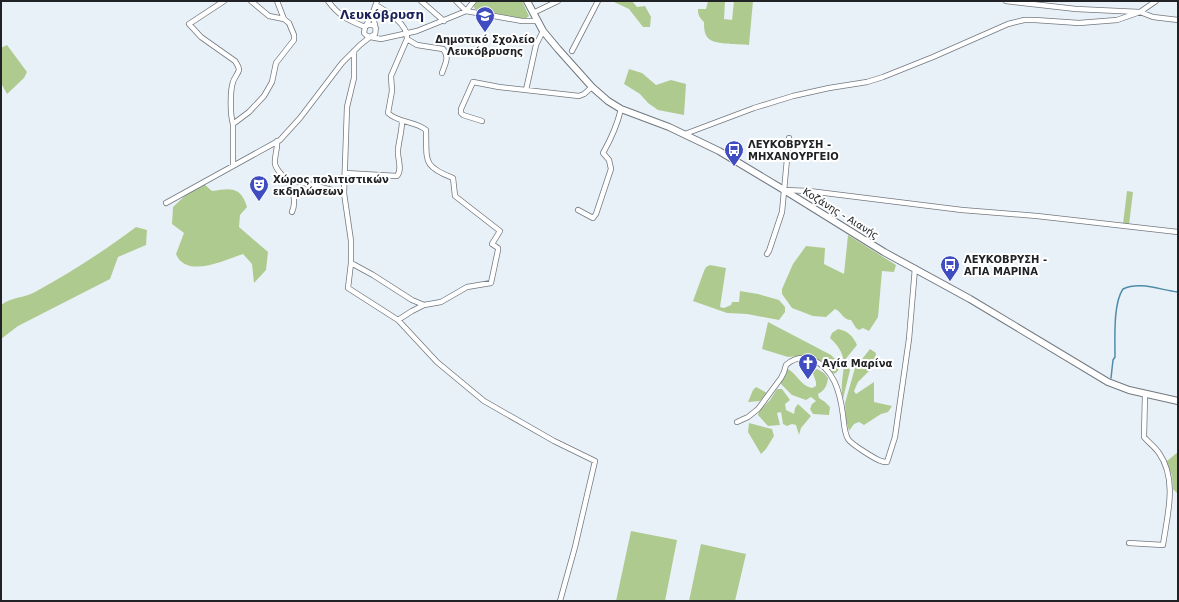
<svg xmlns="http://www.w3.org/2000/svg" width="1179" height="602" font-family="'DejaVu Sans',sans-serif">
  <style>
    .green { fill: #afca8f }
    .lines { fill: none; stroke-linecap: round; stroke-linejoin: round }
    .stream { stroke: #4f8caa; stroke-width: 1.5 }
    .minor-casing { stroke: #72787f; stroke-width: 6 }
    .secondary-casing { stroke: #72787f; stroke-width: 8 }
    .minor { stroke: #fff; stroke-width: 4.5 }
    .secondary { stroke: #fff; stroke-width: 6 }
    .labels { text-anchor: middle; stroke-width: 4; stroke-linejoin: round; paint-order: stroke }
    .poi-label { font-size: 10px; font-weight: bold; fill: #202225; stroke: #fff; text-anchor: start }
    .street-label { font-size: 10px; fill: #202225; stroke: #fff }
    .quarter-label { font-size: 12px; font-weight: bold; fill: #1b225a; stroke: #fff }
  </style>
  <rect width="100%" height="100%" fill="#e9f1f8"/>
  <!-- green -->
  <path class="green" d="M478,1H522L529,16L525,19L475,9L473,5Z
    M612,1H632L637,7L645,6L651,17L650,27H643L629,9Z
    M708,1H725L724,19L732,20L734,1H753L749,45C740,44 716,45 709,39C704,35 704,27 704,22C699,17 698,15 698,9H706Z
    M7,45L27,72L24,78L7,94L1,83V48Z
    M629,69L642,73L656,85L671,80L686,84L684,115L658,110L648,103L640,94L624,84Z
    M204,184L212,191C230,188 241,186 247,207L240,215L239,227L268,252L266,270L254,283L252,264L243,254C225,260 186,279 176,254L184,233L172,224L173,207L188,193Z
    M1127,191L1133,192L1129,225L1123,224Z
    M136,227L147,230L146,245L118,257L110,279L18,326L1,339V305C11,297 24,298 35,292C70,273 104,251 136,227Z
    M848,235L896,265L894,272L882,271L878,317L869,331L863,328L859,330L856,328L851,320C843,320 842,312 835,309L826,317L813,316L792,308L782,294V289L793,264L806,246L825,248L824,264L844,274Z
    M710,265L726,268L720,307L724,308L731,305L732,302H739L740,291L758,294L779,300L785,307V312L779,320L747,314L727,313L693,301L704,271L706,267Z
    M768,322L831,355L837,361L840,367L837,372L834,374L823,363L813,357L806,355L788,357L762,349Z
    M838,329C848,331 853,336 857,345L844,361L850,370L843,399C837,374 855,361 830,338L832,333Z
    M870,349L876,353L874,366L858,382L854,391L856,394L874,382V402L892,406L888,412L881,414L864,425L859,422L854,424L849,431L846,420L845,403L855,368Z
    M788,369C797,374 801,386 812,388L816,386V382L812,371L817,369L824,373L828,378C827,386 825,390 818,394L819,398L825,402L830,407L829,415L813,414L810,409L812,404L816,401L811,397L806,400L792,395L781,384V380Z
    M756,387L767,393L760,401L748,402L753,390Z
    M777,389H782L790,400L785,404L786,410L794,414L795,408L798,404L811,416L801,428L799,435L796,425L792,424L787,426L783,424L781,412L777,413L780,425L768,426L758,415L759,411L770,400Z
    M749,423L772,429L774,436L766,449L761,454L748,432Z
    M1178,452V494L1173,489L1172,476L1167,461Z
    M631,531L677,540L665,601H616Z
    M701,544L746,554L735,601H689Z"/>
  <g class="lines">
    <!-- stream -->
    <path class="stream" d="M1111,378L1113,360L1115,357C1115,339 1113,303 1123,289C1140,281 1160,290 1178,292"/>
    <defs>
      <path id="minor" d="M224,1L189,24L201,37L235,61C237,64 239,67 239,70C238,74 234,78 233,82C230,91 230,114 233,124V165
        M277,1L284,19
        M328,1C339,16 348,20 365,27L372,15L377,1
        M421,1L444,21
        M456,1L466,11L522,21H537
        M1006,1L1076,9L1140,12L1153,17L1178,20
        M533,13L558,1
        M372,15C374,21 377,28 375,34L370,37L367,36L364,33L365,27L368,25H373L376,28
        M407,39L417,45L443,49C450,57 445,64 442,73
        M354,51V78L347,107L344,193L351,241V263L348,288L398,320L437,362L484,401L554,441L595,461L575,547L560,601
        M572,51L598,1
        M526,90L536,45L543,31
        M482,121L463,115L461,113V109L473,82L499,87L579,96L584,94L592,87
        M233,124L249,112L264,96L272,82L276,63L294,40V35L289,23L284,19L269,16L251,1
        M685,134L754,108L793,96L829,88L867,82L883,77L933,57L1008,24L1024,20H1035L1079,23L1117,20L1140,12L1156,1
        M277,141C278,149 274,156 275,164C276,169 280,173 284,177C292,187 297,200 292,212
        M345,173L397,176C403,169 397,158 398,150C399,140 402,131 402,121
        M284,178L344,193
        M784,190L809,191L962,210L1037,216L1178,232
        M166,203L280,140L300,118L342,63L360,45L370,37L381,39L417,31L459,14L466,11L474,1
        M578,210L593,218L596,214L611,169L609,160L603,153C611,139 617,126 621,109
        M767,254L769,251L782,212L789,138
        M351,263L373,275L412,300L424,305L441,302L467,287L491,283L498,250V248L492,244L500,231L455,196L453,178C422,166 427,161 426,130C416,121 398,123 388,113L392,91L391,76L407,39C408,24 388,12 376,5
        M398,320L412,311L424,305
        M737,422L748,417L758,409L781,378L784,372L786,365C793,359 801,356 811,359C834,368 840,392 843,415C844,423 844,432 848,439C851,444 875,459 881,461C883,462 885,462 887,462L895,437L909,339L915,268
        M1129,543L1163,545C1167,516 1178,480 1159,453C1155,447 1149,443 1144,437L1145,394"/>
      <path id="secondary" d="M527,1L543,31L558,49L592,87L608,101L621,109L669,127L719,151L784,190L884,252L970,299L1108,382L1129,390L1178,401"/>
    </defs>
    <!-- minor casing -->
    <use href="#minor" class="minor-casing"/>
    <!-- secondary casing -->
    <use href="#secondary" class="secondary-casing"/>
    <!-- minor -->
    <use href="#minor" class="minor"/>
    <!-- secondary -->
    <use href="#secondary" class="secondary"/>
  </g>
  <!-- icons -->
  <defs>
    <symbol id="school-pin" viewBox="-11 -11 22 30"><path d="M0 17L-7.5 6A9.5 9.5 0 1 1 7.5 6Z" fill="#3f4dc0" stroke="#fff"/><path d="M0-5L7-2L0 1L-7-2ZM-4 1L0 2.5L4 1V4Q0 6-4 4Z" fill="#fff"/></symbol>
    <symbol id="bus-pin" viewBox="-11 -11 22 30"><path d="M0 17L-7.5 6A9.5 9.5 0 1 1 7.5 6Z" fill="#3f4dc0" stroke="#fff"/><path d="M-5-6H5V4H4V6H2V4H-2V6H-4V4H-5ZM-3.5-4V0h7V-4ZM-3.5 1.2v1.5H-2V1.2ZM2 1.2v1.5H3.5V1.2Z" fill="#fff"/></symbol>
    <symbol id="theatre-pin" viewBox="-11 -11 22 30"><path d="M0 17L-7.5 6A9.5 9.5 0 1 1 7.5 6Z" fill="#3f4dc0" stroke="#fff"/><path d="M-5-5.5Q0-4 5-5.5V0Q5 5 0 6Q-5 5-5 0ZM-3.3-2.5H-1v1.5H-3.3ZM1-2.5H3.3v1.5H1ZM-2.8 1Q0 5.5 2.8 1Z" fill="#fff"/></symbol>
    <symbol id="church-pin" viewBox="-11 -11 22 30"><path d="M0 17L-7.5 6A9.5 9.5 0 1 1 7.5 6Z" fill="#3f4dc0" stroke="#fff"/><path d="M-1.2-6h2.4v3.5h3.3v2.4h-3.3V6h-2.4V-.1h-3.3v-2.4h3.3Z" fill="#fff"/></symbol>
  </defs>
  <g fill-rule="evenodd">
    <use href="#school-pin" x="474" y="5" width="22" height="30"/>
    <use href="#bus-pin" x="723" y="139" width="22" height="30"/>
    <use href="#theatre-pin" x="248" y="174" width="22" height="30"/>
    <use href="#bus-pin" x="939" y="254" width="22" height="30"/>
    <use href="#church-pin" x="797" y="352" width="22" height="30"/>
  </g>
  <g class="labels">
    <!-- poi labels -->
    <g class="poi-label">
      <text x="485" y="43" text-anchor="middle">Δημοτικό Σχολείο<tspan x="485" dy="12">Λευκόβρυσης</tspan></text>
      <text x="748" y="148">ΛΕΥΚΟΒΡΥΣΗ -<tspan x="748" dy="12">ΜΗΧΑΝΟΥΡΓΕΙΟ</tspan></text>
      <text x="273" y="183">Χώρος πολιτιστικών<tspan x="273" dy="12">εκδηλώσεων</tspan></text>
      <text x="964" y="263">ΛΕΥΚΟΒΡΥΣΗ -<tspan x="964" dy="12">ΑΓΙΑ ΜΑΡΙΝΑ</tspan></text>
      <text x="822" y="367">Αγία Μαρίνα</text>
    </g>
    <!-- street labels -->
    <g class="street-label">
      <text transform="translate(841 213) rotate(32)" y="4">Κοζάνης - Αιανής</text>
    </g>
    <!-- quarter labels -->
    <g class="quarter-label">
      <text x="382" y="19">Λευκόβρυση</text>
    </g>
  </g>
  <!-- border -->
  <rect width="1179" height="602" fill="none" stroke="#202225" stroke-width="4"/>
</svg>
